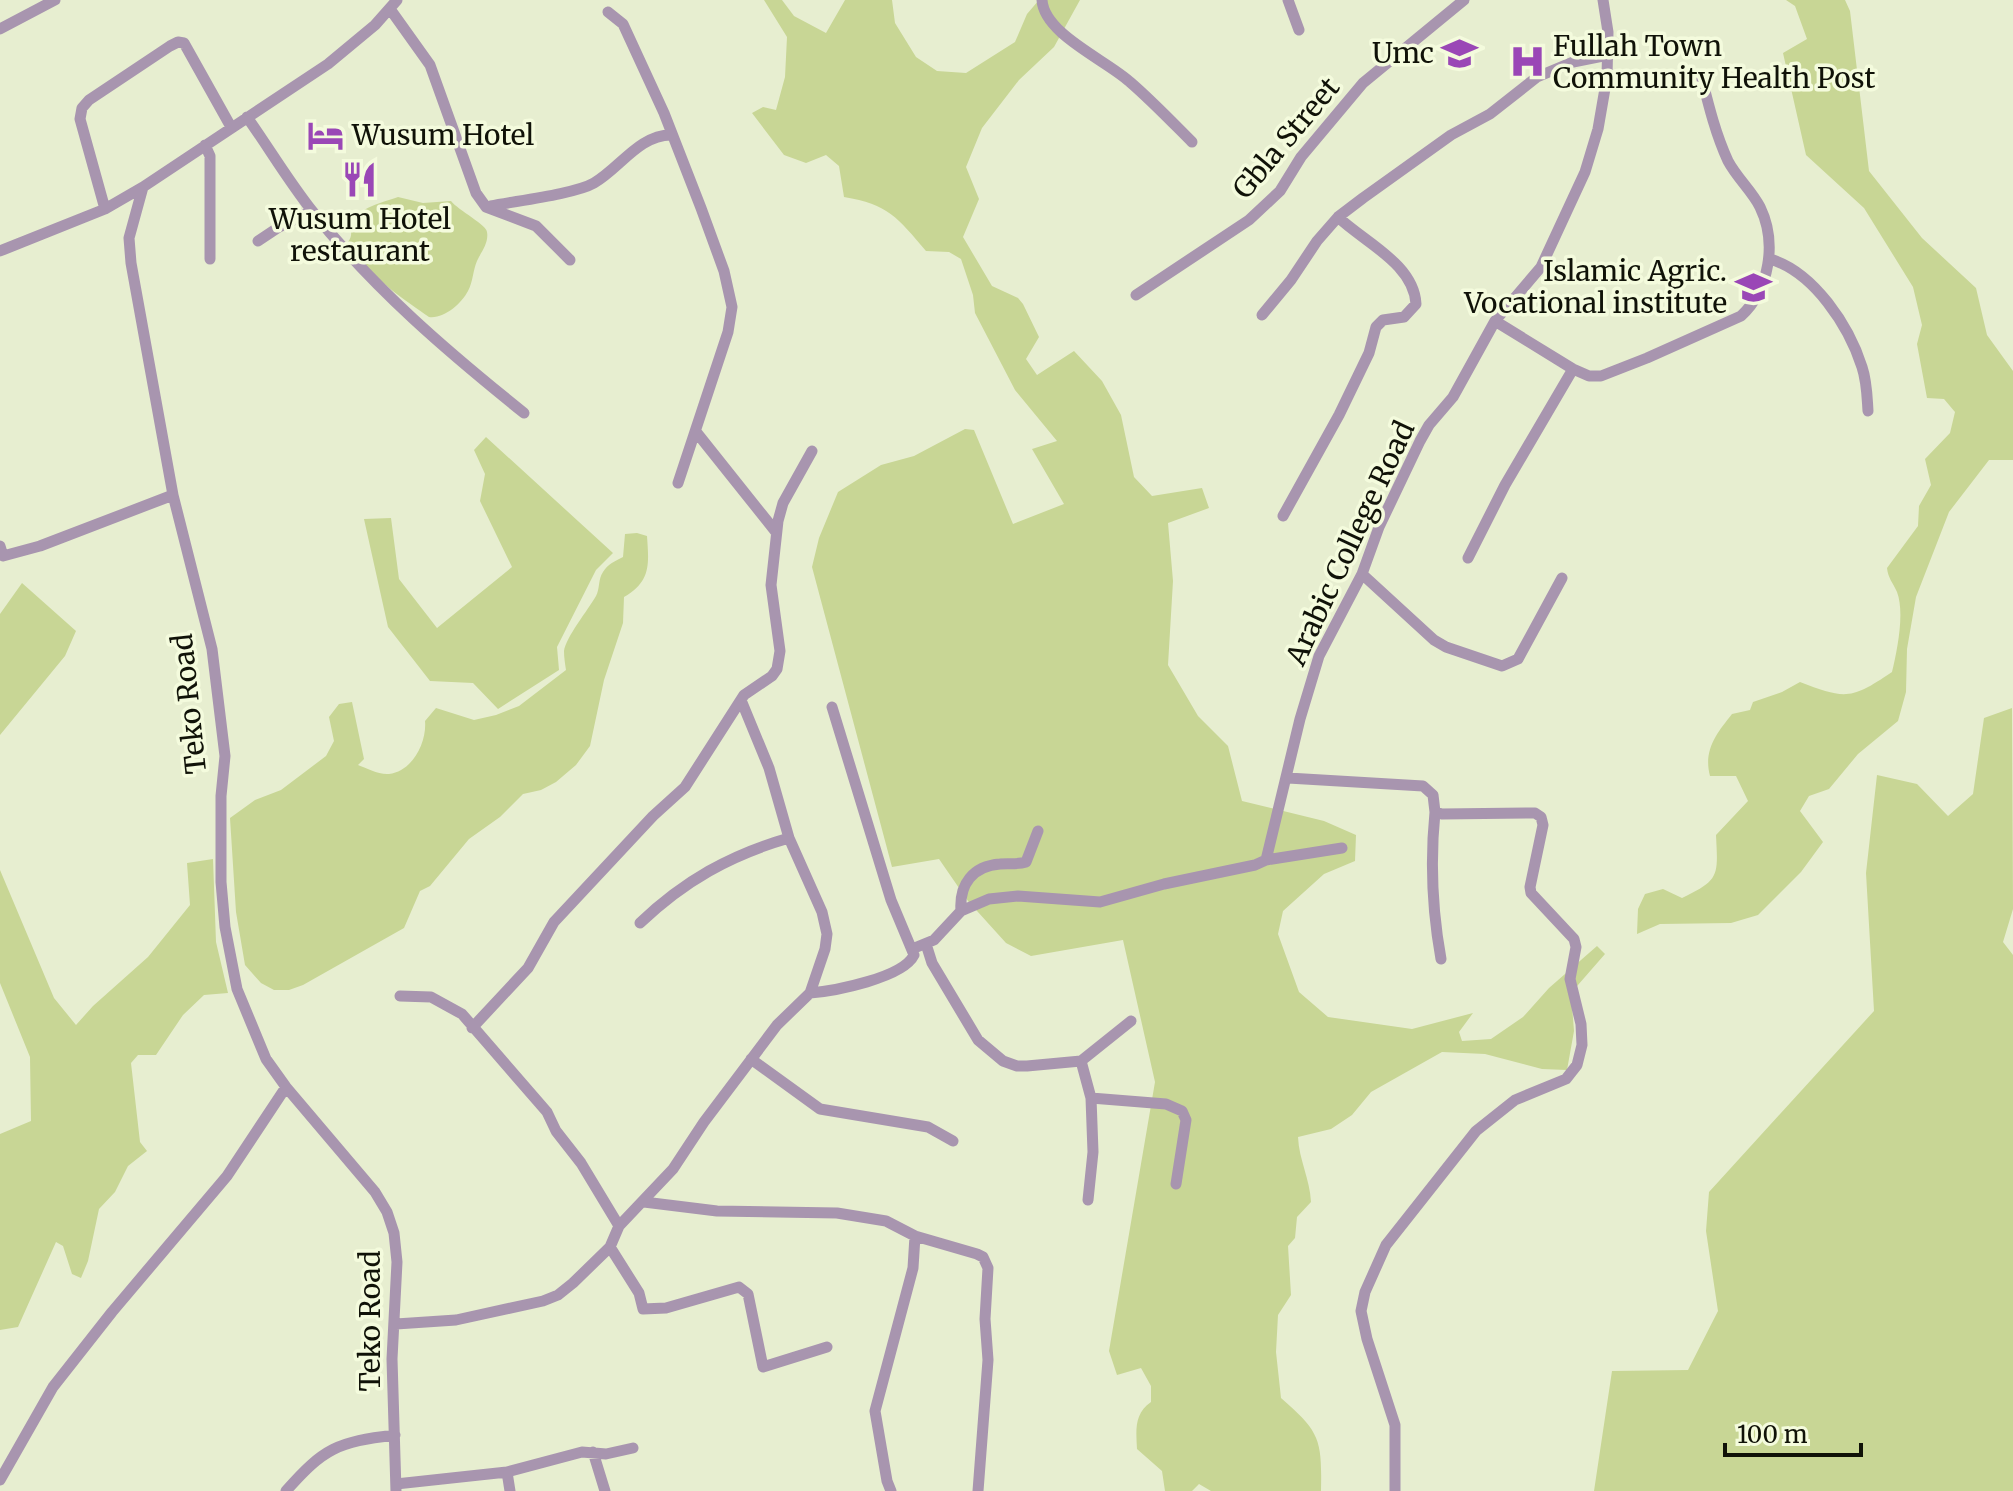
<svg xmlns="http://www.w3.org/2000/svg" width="2013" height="1491" font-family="Merriweather,serif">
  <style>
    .green { fill: #c8d695 }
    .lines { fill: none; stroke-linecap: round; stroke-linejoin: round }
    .minor { stroke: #a895af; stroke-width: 11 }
    .labels { text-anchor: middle; stroke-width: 7; stroke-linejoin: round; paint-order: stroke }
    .poi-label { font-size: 28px; fill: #101208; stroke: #f4fbdd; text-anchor: start }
    .street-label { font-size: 28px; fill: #101208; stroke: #f4fbdd }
  </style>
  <rect width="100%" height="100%" fill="#e7eed0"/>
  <!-- green -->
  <path class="green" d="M764,0H782L794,16L826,33L845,0H892L895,23L916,57L937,71L966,73L1015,42L1027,14L1039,0H1080L1054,47L1019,80L982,128L966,167L979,199L963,237L992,286L1018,298L1023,304L1039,337L1026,359L1037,375L1074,351L1102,381L1121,415L1134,477L1152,496L1202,488L1209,508L1168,523L1173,581L1168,665L1198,716L1228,746L1242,801L1324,821L1356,835L1355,861L1324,874L1283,911L1278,934L1299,992L1328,1017L1412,1029L1473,1013L1459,1032L1462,1041L1491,1039L1523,1017L1549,988L1597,946L1605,954L1571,993L1574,1031L1567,1070L1542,1069L1485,1054L1442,1052L1371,1092L1352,1115L1331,1129L1298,1137C1299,1160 1310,1179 1311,1202L1297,1217L1295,1238L1288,1246L1291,1295L1278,1315L1276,1352L1281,1398C1320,1432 1322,1439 1321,1491H1211L1199,1484L1192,1491H1165L1162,1471L1137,1449C1136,1430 1134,1414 1151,1402V1386L1141,1368L1117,1375L1109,1351L1155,1082L1123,940L1031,956L1006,943L968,901L939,859L892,867L812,567L819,538L838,492L881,465L914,456L965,429L974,430L1013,524L1064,504L1032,449L1057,441L1015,390L975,313L973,295L961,259L949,252L926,251C898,218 888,204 844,197L839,166L826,155L806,163L784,155L752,113L763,107L776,110L785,77L787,37Z
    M1786,0H1845L1850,11L1869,171L1922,238L1976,288L1987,335L2013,371V460H1989L1949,512L1916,597L1907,649L1906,692L1898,721L1858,754L1829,789L1809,796L1800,811L1823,842L1801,872L1758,915L1731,923L1660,924L1637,934L1638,909L1645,894L1663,889L1682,898C1720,880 1718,876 1716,835L1748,801L1736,776H1710C1703,750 1717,733 1732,714L1750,710L1753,702L1782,692L1800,682C1846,700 1852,699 1892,672C1897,651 1905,613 1897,592C1893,583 1888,578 1887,568L1918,526L1919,506L1931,485L1925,459L1950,433L1955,412L1944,399L1927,398L1917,344L1922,325L1913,287L1864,208L1806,155L1783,53L1807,39L1795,6Z
    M398,197L423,203L451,201C458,210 487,225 487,232C489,243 481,252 477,261C473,270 473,282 468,291C461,304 444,319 429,317C403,299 362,271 348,242C354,234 349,231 352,223C357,208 384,202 398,197Z
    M486,437L613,553L596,570L557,647L559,670L498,709L473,683L430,681L388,627L364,519L391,518L399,579L437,628L512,567L480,501L485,474L474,450Z
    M637,533L647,536C649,565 651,581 624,597L623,623L604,680L590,746L576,765L556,782L541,790L523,794L500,817L469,839L430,886L420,891L404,928L303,985L289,990H274L261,983L245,965L236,912L230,818L255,800L281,790L326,756L334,741L329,717L339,704L352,702L364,759L358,765C366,768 379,775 389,774C413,771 427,742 425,721L436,708L474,720L496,715L519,706L566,670C565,664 564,657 564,651C566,637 588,610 596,596C600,589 598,579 603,572C608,564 615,561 623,557L625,534Z
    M22,583L76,631L65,656L0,735V614Z
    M2012,708L2013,909L2003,942L2013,955V1491H1594L1612,1371L1688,1370L1718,1311L1706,1231L1709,1192L1874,1011L1866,873L1877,775L1917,784L1948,816L1973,794L1984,718Z
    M213,859L216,942L228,993L204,995L183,1015L156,1055H138L131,1063L140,1142L147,1151L128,1166L115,1192L99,1209L88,1261L81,1278L72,1274L63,1246L56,1242L18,1327L0,1330V1134L31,1121L30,1057L0,983V870L54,998L76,1025L93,1006L148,957L190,905L187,863Z"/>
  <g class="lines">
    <!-- minor -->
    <path class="minor" d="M1042,0C1044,34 1106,60 1130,82C1152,101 1172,122 1192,142
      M1288,0L1299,30
      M390,9L430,65L476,193L486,207L536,226L570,260
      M608,12L623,24L664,113L701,208L724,271L732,307L728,332L678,483
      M0,29L55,0
      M247,117C269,148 289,182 313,212C374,289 448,352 524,413
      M205,145L210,156V259
      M491,206C515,201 575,194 594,183C620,168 639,135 671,135
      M105,209L80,119L82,108L89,100L170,46L178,42L184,43L231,127
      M258,241L279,227L312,211
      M0,251L105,209L143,187
      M1770,259C1814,272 1849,326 1862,367C1867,382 1867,396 1868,411
      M1136,295L1249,220L1280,191L1301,157L1363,83L1464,0
      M1262,315L1291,280L1317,241L1338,217L1363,198L1451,135L1490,114L1537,77L1573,62L1608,55
      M1495,321L1573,369L1589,376H1601L1647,358L1741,316C1770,289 1777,242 1760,207C1752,191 1737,178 1728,161C1716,135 1709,107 1702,79
      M697,433L776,532
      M1283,516L1339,415L1369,353L1376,327L1383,320L1404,317L1416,304C1414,264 1364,242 1338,217
      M0,546L3,556L40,546L173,495
      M1468,558L1505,485L1573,369
      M1362,574L1434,640L1446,647L1502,666L1518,659L1562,578
      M1288,778L1423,786L1433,795L1435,812L1442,814L1535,813L1541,817L1543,825L1530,887L1531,893L1574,939L1576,947L1570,979L1581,1024L1582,1045L1577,1065L1566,1079L1515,1100L1476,1131L1386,1245L1365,1292L1361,1311L1367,1339L1395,1425V1491
      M1435,812C1430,862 1432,909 1441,959
      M1266,860L1300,719L1319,656L1362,574L1379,527L1420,441L1429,425L1453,397L1495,321L1541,267L1585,172L1598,129L1607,77L1608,32L1603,0
      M961,911C959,884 973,866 1000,864C1009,863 1017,865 1026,862L1038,831
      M640,923C684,881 730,855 789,838
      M926,944L932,963L978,1040L1003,1061L1017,1066H1027L1081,1061L1131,1021
      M912,949L934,940L961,911L989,899L1018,896L1100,902L1164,884L1255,865L1266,860L1342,848
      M810,993C834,991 903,978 914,955L891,900L832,707
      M400,996L431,997L462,1014L547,1112L556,1131L581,1163L619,1226
      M472,1028L528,968L554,922L653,816L685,787L744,695L772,676L777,669L780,651L771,585L778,521L783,503L812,451
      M751,1059L820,1109L928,1127L953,1141
      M1081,1061L1091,1098L1093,1152L1088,1200
      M1091,1098L1166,1104L1182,1111L1186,1120L1176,1184
      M644,1202L717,1211L837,1213L886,1221L915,1236L913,1268L875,1411L887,1481L891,1491
      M915,1236L977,1254L983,1257L988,1268L985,1319L988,1360L978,1491
      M610,1247L639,1293L643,1309L666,1308L739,1287L748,1294L763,1367L827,1347
      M396,1324L456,1320L543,1301L558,1295L573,1283L610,1247L619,1226L673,1169L704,1122L777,1025L810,993L825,949L827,934L822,912L789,838L769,768L741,700
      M593,1452L605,1491
      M507,1472L510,1491
      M0,1480L53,1387L112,1312L227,1176L286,1087
      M396,1484L507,1472L582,1452L606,1454L633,1448
      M286,1491C324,1448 337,1442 395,1435
      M396,1491L392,1359L397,1262L394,1233L387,1212L375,1192L286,1087L266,1059L237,989L225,927L221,882V796L225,756L212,649L173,495L131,263L129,238L143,187L328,64L375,25L397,0"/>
  </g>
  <!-- icons -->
  <defs>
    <symbol id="school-bare" viewBox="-9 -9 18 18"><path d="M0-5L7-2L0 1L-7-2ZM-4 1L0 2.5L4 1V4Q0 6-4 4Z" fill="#9a47b6" stroke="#f4fbdd" stroke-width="2.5" paint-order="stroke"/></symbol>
    <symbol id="hospital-bare" viewBox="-9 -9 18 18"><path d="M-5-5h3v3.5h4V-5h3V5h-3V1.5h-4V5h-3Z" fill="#9a47b6" stroke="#f4fbdd" stroke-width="2.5" paint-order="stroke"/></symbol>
    <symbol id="hotel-bare" viewBox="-9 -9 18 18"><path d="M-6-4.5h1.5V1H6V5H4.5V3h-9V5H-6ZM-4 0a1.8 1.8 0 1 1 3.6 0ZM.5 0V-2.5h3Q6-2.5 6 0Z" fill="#9a47b6" stroke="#f4fbdd" stroke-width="2.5" paint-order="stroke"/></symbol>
    <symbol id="restaurant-bare" viewBox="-9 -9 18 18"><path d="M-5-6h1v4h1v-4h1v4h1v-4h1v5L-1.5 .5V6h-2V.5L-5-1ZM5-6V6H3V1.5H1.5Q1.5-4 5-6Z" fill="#9a47b6" stroke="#f4fbdd" stroke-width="2.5" paint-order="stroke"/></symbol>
  </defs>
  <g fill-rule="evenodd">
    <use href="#school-bare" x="1434" y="28" width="51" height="51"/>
    <use href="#hospital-bare" x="1502" y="36" width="51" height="51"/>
    <use href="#hotel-bare" x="300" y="110" width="51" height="51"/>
    <use href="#restaurant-bare" x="334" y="154" width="51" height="51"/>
    <use href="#school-bare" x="1728" y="262" width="51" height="51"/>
  </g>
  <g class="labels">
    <!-- poi labels -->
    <g class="poi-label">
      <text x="1553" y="56">Fullah Town<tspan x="1553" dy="32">Community Health Post</tspan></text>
      <text x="1434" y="63" text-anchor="end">Umc</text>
      <text x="352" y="145">Wusum Hotel</text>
      <text x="360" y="229" text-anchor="middle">Wusum Hotel<tspan x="360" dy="32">restaurant</tspan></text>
      <text x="1727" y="281" text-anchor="end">Islamic Agric.<tspan x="1727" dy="32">Vocational institute</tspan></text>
    </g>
    <!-- street labels -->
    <g class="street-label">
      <text transform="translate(1286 138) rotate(-50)" y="10">Gbla Street</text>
      <text transform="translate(1350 543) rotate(-65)" y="10">Arabic College Road</text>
      <text transform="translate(189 704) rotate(-96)" y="10">Teko Road</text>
      <text transform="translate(370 1321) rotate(-90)" y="10">Teko Road</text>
    </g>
  </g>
  <!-- scale -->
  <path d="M1725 1443v12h136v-12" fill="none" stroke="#101208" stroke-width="4"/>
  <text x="1737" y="1443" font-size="24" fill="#101208" stroke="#f4fbdd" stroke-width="6" paint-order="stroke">100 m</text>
</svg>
